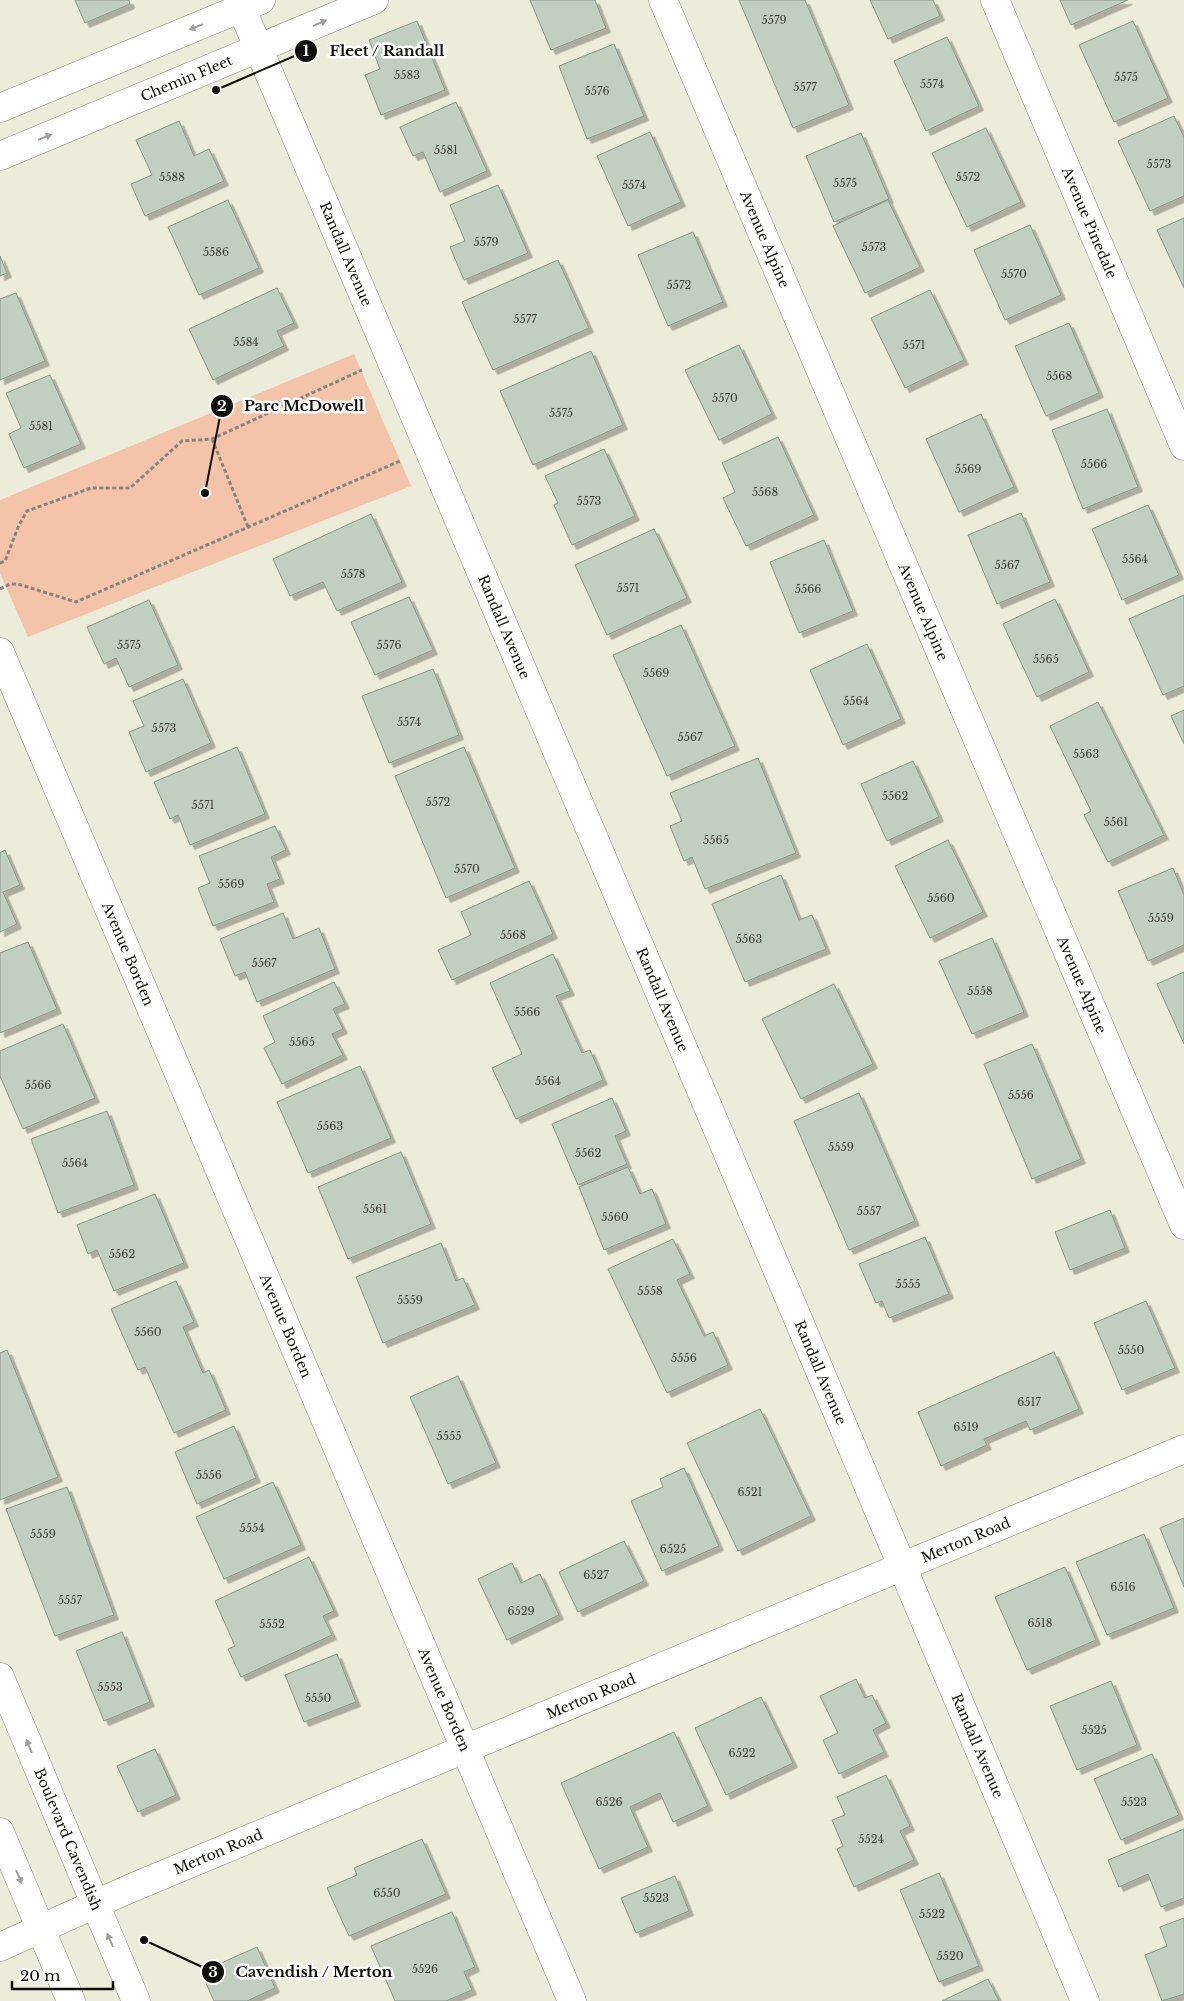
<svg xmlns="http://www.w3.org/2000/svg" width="1184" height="2001" font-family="'Libre Baskerville',serif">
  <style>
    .green { fill: #f3c4aa }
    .building { fill: #c1cfbf; stroke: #899687; filter: url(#shadow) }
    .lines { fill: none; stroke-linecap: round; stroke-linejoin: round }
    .street-casing { stroke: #888a78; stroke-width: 29 }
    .secondary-casing { stroke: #888a78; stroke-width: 29 }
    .path { stroke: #86877a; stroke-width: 3; stroke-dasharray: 4 2.5; stroke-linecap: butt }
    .street { stroke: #fff; stroke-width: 28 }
    .secondary { stroke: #fff; stroke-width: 28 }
    .oneway { fill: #9f9f9d }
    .labels { text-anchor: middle; stroke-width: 5; stroke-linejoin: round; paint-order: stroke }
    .number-label { font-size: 11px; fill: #3c3f36 }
    .street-label { font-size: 14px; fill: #0f0f09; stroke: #fff }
    .leader { fill: none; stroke: #0f0f09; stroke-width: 2 }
    .callout-dot { fill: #0f0f09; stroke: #fff; stroke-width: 2 }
    .mark-label { font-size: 15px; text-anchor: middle; font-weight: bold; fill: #fff }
    .callout-label { font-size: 15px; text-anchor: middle; font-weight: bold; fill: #0f0f09; stroke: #fff; stroke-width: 5; stroke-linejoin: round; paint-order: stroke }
  </style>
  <defs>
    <filter id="shadow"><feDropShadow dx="4.5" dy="4.5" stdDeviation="0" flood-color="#0004"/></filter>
  </defs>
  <rect width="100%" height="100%" fill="#ebecd9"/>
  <!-- green -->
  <path class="green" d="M354,354L411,486L28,637L0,573V500Z"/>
  <!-- building -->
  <path class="building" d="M75,0H129L130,4L85,23Z
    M530,0H595L606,28L551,50Z
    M739,0H805L849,105L793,128Z
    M870,0H933L940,16L888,39Z
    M1060,0H1128L1071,25Z
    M417,21L445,90L381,115L365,75L380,69L369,40Z
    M1133,21L1168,98L1114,122L1079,45Z
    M947,37L979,106L926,131L894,61Z
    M614,44L644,116L587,139L559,66Z
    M456,102L487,171L440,192L423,152L413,156L400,127Z
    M1174,116L1184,137V196L1150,211L1118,141Z
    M179,121L194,156L209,149L224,181L145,216L131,184L152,175L136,140Z
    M986,128L1021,202L967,227L932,153Z
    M650,132L681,202L628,226L597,156Z
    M861,133L889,199L834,222L806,156Z
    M498,185L528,253L464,280L450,247L465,241L450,205Z
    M228,200L259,268L199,295L168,227Z
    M888,200L920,267L865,293L833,226Z
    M1184,218V288L1157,230Z
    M1030,225L1061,295L1005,320L974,250Z
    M693,232L723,302L668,326L638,255Z
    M0,256L7,273L0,276Z
    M558,260L589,328L493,370L462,302Z
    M277,288L294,323L277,331L284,346L213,380L189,329Z
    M930,290L964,360L905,388L871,318Z
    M16,293L45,361L0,380V299Z
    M1069,323L1099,393L1046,416L1015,346Z
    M739,345L772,414L719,440L685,370Z
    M591,351L623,425L533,465L500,391Z
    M50,375L81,444L24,468L9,434L21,428L6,393Z
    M1107,409L1138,487L1083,509L1052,430Z
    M981,414L1014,487L959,512L926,439Z
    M778,437L814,515L746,546L723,498L735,492L722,463Z
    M604,449L635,516L572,545L554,505L558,503L545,476Z
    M1148,505L1179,575L1122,600L1092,529Z
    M1021,513L1050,582L997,604L968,535Z
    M371,514L402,582L337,611L323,582L290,596L273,559Z
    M654,529L687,598L607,635L575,565Z
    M824,540L853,611L799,633L770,562Z
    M1184,595V686L1163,695L1129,619Z
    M409,597L433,650L375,675L351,622Z
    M1055,599L1089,672L1037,697L1003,624Z
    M149,600L178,665L129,687L116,658L104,664L87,627Z
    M681,625L735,746L667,776L613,655Z
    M867,644L901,719L843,745L810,670Z
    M433,669L459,735L389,763L362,696Z
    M183,679L211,743L146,772L129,732L144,726L133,701Z
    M1098,702L1164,835L1108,862L1084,815L1091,811L1050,726Z
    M1184,710V744L1171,716Z
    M237,747L265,814L190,845L178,815L170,819L154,782Z
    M464,747L515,868L446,898L395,776Z
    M758,758L796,853L705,889L692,857L684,861L670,826L682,821L670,793Z
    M913,761L939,817L887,841L861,784Z
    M275,826L286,850L271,857L280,879L267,884L274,902L213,926L198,888L210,883L199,856Z
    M948,840L983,912L930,938L895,866Z
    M5,850L20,885L3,892L17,924L0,932V853Z
    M1173,868L1184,895V945L1148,961L1118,891Z
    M781,875L799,920L812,915L826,949L745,982L712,904Z
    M529,881L553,934L452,980L438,950L471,935L461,912Z
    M283,913L293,939L319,928L335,969L257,1002L245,972L235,976L220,939Z
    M992,938L1024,1012L972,1034L939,961Z
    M28,942L57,1009L0,1033V953Z
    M553,954L570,991L556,996L582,1053L590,1050L603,1080L516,1119L492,1068L522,1054L490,983Z
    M1184,972V1044L1157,984Z
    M334,982L345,1004L333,1009L343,1029L332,1034L343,1055L282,1084L264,1048L275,1042L263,1016Z
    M834,984L873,1064L801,1099L762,1019Z
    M63,1024L95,1098L23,1129L0,1076V1051Z
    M1032,1044L1081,1159L1032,1179L984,1064Z
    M360,1066L391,1138L308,1173L277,1102Z
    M859,1093L915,1221L849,1250L794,1121Z
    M612,1098L626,1131L615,1136L627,1164L578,1185L552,1124Z
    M107,1111L134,1185L58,1213L31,1139Z
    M401,1152L431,1224L348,1259L318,1187Z
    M628,1167L640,1194L652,1189L666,1224L604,1250L579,1187Z
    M155,1194L184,1263L114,1291L97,1250L88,1254L77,1225Z
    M1110,1210L1125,1248L1070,1270L1055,1232Z
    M925,1237L949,1294L889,1318L882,1301L876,1303L859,1264Z
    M673,1239L690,1274L677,1280L704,1336L713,1332L728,1365L667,1393L608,1269Z
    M441,1243L456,1281L463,1278L475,1305L383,1343L356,1277Z
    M176,1281L194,1322L183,1327L203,1373L209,1370L226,1410L174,1433L145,1367L138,1370L111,1309Z
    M1146,1301L1175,1368L1122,1390L1094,1323Z
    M7,1350L58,1477L0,1500V1353Z
    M1054,1352L1079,1409L1030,1430L1026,1421L984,1439L987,1445L941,1466L918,1412Z
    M458,1376L496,1463L448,1484L410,1397Z
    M760,1409L811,1516L738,1551L687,1443Z
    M234,1426L256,1478L197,1504L175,1452Z
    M684,1468L719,1546L662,1571L631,1501L663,1487L660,1479Z
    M273,1482L301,1545L224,1579L196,1517Z
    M67,1487L114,1615L55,1636L6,1509Z
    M1184,1518V1587L1160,1528Z
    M1144,1534L1174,1608L1107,1635L1076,1562Z
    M624,1541L644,1581L578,1612L559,1572Z
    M309,1557L334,1611L323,1616L332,1635L241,1677L228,1649L235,1646L215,1601Z
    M512,1563L521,1583L540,1574L559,1615L507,1640L478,1579Z
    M1065,1567L1096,1640L1027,1670L995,1597Z
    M122,1632L150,1702L104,1721L76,1651Z
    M337,1654L356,1702L304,1722L285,1675Z
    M856,1679L865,1698L872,1695L886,1723L873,1730L884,1752L839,1774L823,1740L838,1733L820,1696Z
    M1111,1681L1137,1745L1077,1770L1050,1706Z
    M761,1697L793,1763L726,1795L695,1728Z
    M674,1732L708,1806L673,1822L660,1793L630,1807L648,1847L599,1869L561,1783Z
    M155,1749L176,1795L138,1812L117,1766Z
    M1152,1754L1179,1815L1121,1840L1094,1779Z
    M886,1775L910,1826L900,1831L914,1860L854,1887L837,1849L843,1846L832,1820L845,1815L837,1797Z
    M1184,1829V1898L1161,1907L1148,1874L1119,1887L1108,1860Z
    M422,1839L446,1894L349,1936L327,1888L357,1875L354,1868Z
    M939,1873L979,1966L939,1982L900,1890Z
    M675,1876L689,1911L636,1933L621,1898Z
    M452,1912L475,1967L464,1972L472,1990L446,2001H395L371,1946Z
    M1184,1918V1994L1162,2001L1145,1955L1167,1946L1160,1927Z
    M257,1947L275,1988L247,2001H214L201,1972Z
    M988,1979L999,2001H942Z"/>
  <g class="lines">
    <defs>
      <g id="street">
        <path id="s1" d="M238,0L790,1300L1085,2001"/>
        <path id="s2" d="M663,0L1184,1225"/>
        <path id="s3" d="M995,0L1184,446"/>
        <path id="s4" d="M0,652L572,2001"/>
        <path id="s5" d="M0,1947L129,1889L1184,1449"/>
      </g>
      <g id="secondary">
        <path d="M0,108L261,0"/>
        <path id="s6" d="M0,156L374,0"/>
        <path id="s7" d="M0,1677L136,2001"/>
        <path d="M0,1832L71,2001"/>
      </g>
    </defs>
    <!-- street casing -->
    <use href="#street" class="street-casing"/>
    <!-- secondary casing -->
    <use href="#secondary" class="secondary-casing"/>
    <!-- path -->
    <path class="path" d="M212,439L248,527
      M0,563L5,561L19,525L27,511L91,488H130L182,441L212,439L362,370
      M0,589L10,584H18L76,602L400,461"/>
    <!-- street -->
    <use href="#street" class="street"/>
    <!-- secondary -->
    <use href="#secondary" class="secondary"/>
  </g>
  <!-- one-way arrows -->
  <defs><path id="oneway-solid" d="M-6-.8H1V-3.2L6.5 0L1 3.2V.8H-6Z" transform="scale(1.25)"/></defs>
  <g class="oneway">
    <use href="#oneway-solid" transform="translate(320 23) rotate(-23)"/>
    <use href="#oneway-solid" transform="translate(196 27) rotate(158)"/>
    <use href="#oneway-solid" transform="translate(45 137) rotate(-22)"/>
    <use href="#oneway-solid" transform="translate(29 1746) rotate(-113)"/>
    <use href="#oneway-solid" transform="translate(19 1877) rotate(67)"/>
    <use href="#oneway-solid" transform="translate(110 1940) rotate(-114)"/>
  </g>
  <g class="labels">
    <!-- number labels -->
    <g class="number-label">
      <text x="774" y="24">5579</text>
      <text x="407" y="79">5583</text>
      <text x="1126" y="81">5575</text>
      <text x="932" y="88">5574</text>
      <text x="805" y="91">5577</text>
      <text x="597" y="95">5576</text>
      <text x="446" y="154">5581</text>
      <text x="1159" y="168">5573</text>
      <text x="172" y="181">5588</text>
      <text x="968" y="181">5572</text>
      <text x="845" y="187">5575</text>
      <text x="634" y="189">5574</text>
      <text x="486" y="246">5579</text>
      <text x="874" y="251">5573</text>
      <text x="216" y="256">5586</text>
      <text x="1014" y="278">5570</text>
      <text x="679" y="289">5572</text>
      <text x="525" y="323">5577</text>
      <text x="246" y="346">5584</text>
      <text x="914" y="349">5571</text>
      <text x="1059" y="380">5568</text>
      <text x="725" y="402">5570</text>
      <text x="561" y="417">5575</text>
      <text x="41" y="430">5581</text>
      <text x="1094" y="468">5566</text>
      <text x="968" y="473">5569</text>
      <text x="765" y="496">5568</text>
      <text x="589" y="505">5573</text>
      <text x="1135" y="563">5564</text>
      <text x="1007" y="569">5567</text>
      <text x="353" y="578">5578</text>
      <text x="628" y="592">5571</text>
      <text x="808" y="593">5566</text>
      <text x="129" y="649">5575</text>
      <text x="389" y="649">5576</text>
      <text x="1046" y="663">5565</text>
      <text x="656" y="677">5569</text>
      <text x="856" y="705">5564</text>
      <text x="409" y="726">5574</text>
      <text x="164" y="732">5573</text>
      <text x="690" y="741">5567</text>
      <text x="1086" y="758">5563</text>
      <text x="895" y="800">5562</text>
      <text x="438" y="806">5572</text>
      <text x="203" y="809">5571</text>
      <text x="1116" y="826">5561</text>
      <text x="716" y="844">5565</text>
      <text x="467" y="873">5570</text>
      <text x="231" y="888">5569</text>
      <text x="941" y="902">5560</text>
      <text x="1161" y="922">5559</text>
      <text x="513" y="939">5568</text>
      <text x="749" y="943">5563</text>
      <text x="264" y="967">5567</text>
      <text x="980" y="995">5558</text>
      <text x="527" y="1016">5566</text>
      <text x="302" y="1046">5565</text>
      <text x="548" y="1085">5564</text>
      <text x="38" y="1089">5566</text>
      <text x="1021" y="1099">5556</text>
      <text x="330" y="1130">5563</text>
      <text x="841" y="1151">5559</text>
      <text x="588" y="1157">5562</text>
      <text x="75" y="1167">5564</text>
      <text x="375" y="1213">5561</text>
      <text x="869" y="1215">5557</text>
      <text x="615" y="1221">5560</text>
      <text x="122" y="1258">5562</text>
      <text x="908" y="1288">5555</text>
      <text x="650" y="1295">5558</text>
      <text x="410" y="1304">5559</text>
      <text x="148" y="1336">5560</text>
      <text x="1131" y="1354">5550</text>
      <text x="684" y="1362">5556</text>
      <text x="1029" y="1406">6517</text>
      <text x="966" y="1431">6519</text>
      <text x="449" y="1440">5555</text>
      <text x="209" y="1479">5556</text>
      <text x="750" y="1496">6521</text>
      <text x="252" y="1532">5554</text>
      <text x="43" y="1538">5559</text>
      <text x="673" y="1553">6525</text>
      <text x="596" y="1579">6527</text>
      <text x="1123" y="1591">6516</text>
      <text x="70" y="1604">5557</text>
      <text x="521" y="1615">6529</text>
      <text x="1040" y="1627">6518</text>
      <text x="272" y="1628">5552</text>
      <text x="110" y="1691">5553</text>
      <text x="318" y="1702">5550</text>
      <text x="1094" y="1734">5525</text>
      <text x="742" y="1757">6522</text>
      <text x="609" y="1806">6526</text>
      <text x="1134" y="1806">5523</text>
      <text x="871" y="1843">5524</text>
      <text x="387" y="1897">6550</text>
      <text x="656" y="1902">5523</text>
      <text x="932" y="1918">5522</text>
      <text x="950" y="1960">5520</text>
      <text x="425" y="1973">5526</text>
    </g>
    <!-- street labels -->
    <g class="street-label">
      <text dy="5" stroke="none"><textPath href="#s6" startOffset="202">Chemin Fleet</textPath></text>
      <text dy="5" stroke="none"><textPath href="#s3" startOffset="242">Avenue Pinedale</textPath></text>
      <text dy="5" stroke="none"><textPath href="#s2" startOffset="260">Avenue Alpine</textPath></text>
      <text dy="5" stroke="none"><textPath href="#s1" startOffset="276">Randall Avenue</textPath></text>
      <text dy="5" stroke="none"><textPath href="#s2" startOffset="665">Avenue Alpine</textPath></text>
      <text dy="5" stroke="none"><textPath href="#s1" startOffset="681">Randall Avenue</textPath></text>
      <text dy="5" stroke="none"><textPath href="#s4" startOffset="328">Avenue Borden</textPath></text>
      <text dy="5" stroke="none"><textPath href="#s2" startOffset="1070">Avenue Alpine</textPath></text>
      <text dy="5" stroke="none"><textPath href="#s1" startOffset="1086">Randall Avenue</textPath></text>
      <text dy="5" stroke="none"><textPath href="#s4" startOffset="732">Avenue Borden</textPath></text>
      <text dy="5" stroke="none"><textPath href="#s1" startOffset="1491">Randall Avenue</textPath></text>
      <text dy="5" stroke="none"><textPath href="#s5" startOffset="1048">Merton Road</textPath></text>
      <text dy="5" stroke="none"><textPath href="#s5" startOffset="642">Merton Road</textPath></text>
      <text dy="5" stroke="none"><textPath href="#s4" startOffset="1138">Avenue Borden</textPath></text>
      <text dy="5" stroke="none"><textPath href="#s1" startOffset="1896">Randall Avenue</textPath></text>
      <text dy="5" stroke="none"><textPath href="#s7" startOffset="176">Boulevard Cavendish</textPath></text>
      <text dy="5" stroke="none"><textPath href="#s5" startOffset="238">Merton Road</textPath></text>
    </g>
  </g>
  <!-- callouts -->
  <path class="leader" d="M216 90L306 51M205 493L222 406M144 1940L213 1972"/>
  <g class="callout-dot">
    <circle cx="216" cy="90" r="5"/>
    <circle cx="205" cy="493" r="5"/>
    <circle cx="144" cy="1940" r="5"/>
    <circle cx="306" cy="51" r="12"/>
    <circle cx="222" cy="406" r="12"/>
    <circle cx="213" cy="1972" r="12"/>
  </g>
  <g class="mark-label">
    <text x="306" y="56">1</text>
    <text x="222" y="411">2</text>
    <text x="213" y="1977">3</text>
  </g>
  <g class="callout-label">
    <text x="387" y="56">Fleet / Randall</text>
    <text x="304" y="411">Parc McDowell</text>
    <text x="314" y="1977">Cavendish / Merton</text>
  </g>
  <!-- scale -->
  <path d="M12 1981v8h101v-8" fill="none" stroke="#0f0f09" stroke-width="2.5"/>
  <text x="20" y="1981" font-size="15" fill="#0f0f09" stroke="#ffffff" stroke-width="4" paint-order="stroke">20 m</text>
</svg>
